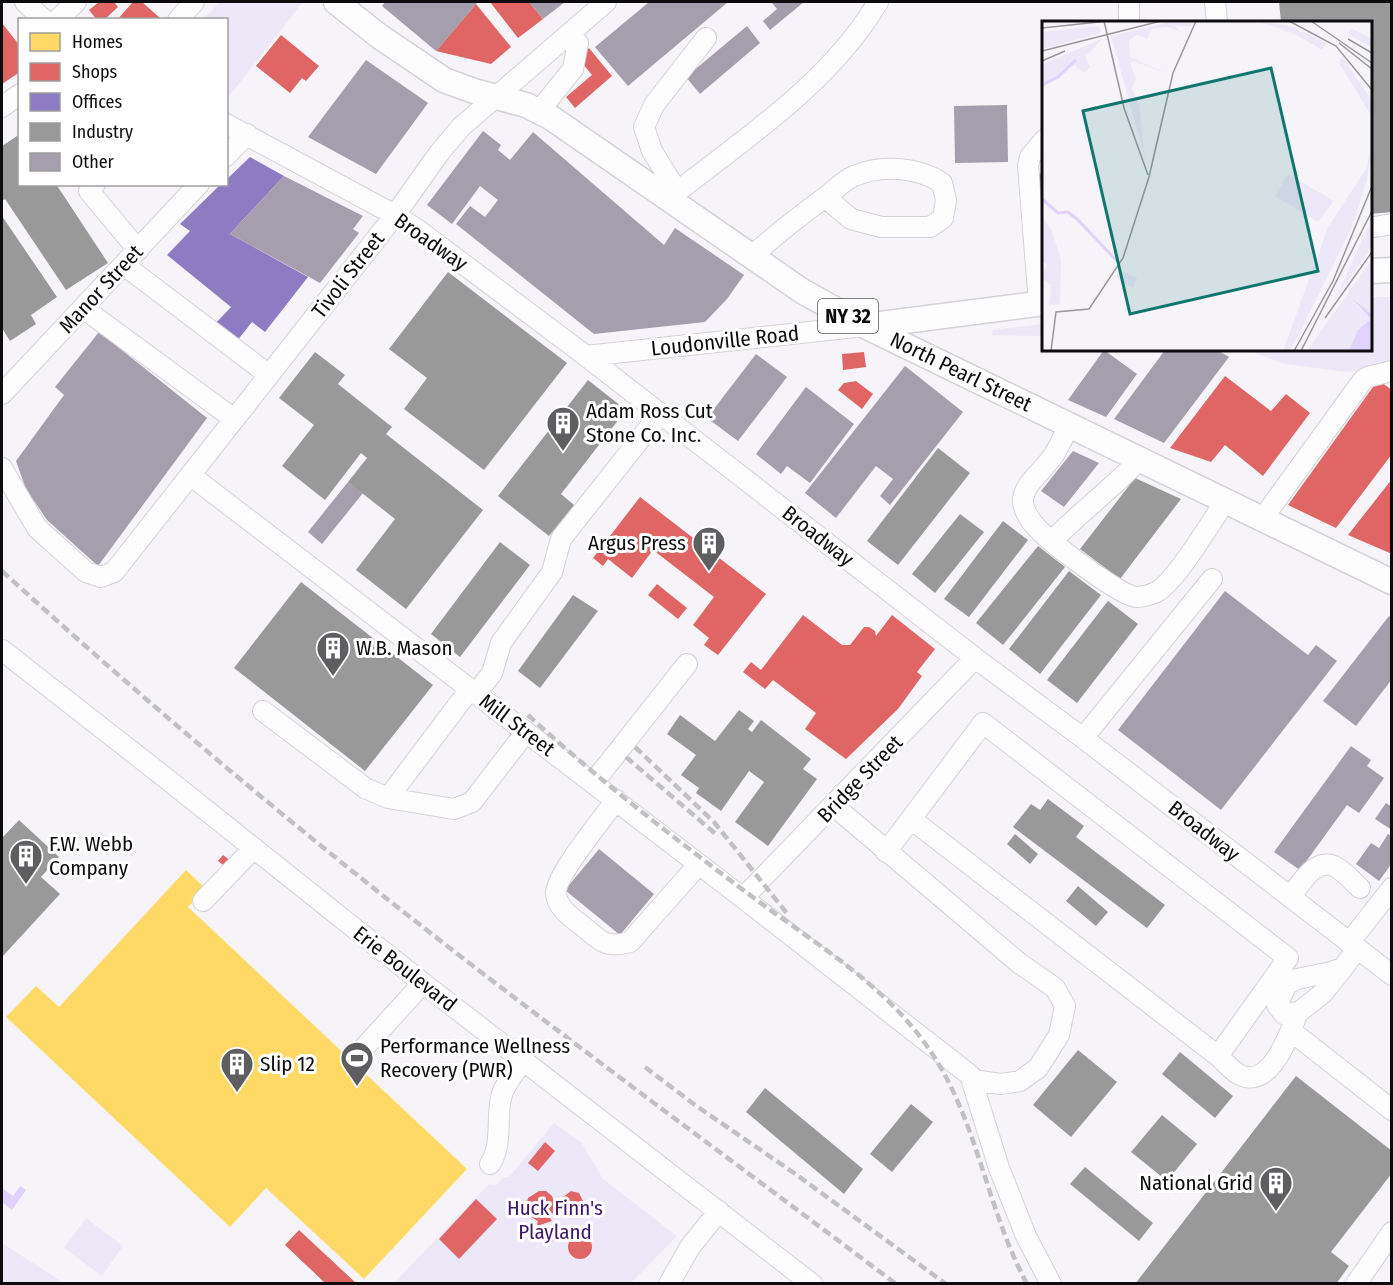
<svg xmlns="http://www.w3.org/2000/svg" width="1393" height="1285" font-family="'Fira Sans Condensed',sans-serif">
  <style>
    .green { fill: #ede8f8 }
    .water { fill: #e1d1fd }
    .homes { fill: #ffd966 }
    .shops { fill: #e06666 }
    .offices { fill: #8e7cc3 }
    .industry { fill: #999 }
    .building { fill: #a49ead }
    .lines { fill: none; stroke-linecap: round; stroke-linejoin: round }
    .minor-casing { stroke: #d3d2d6; stroke-width: 22 }
    .major-casing { stroke: #d3d2d6; stroke-width: 27 }
    .minor { stroke: #fefdfe; stroke-width: 20 }
    .major { stroke: #fefdfe; stroke-width: 24 }
    .rail { stroke: #c1c1c2; stroke-width: 4.5; stroke-dasharray: 9 4.5; stroke-linecap: butt }
    .labels { text-anchor: middle; stroke-width: 6; stroke-linejoin: round; paint-order: stroke }
    .shield { fill: #fff; stroke: #555456; stroke-width: 1.5 }
    .shield-label { font-size: 20px; font-weight: bold; fill: #0c0b0e }
    .street-label { font-size: 21px; fill: #0c0b0e; stroke: #fff }
    .poi-label { font-size: 21px; fill: #0c0b0e; stroke: #fff; text-anchor: start }
    .park-label { font-size: 21px; fill: #40166a; stroke: #fff }
    .inset-river { fill: none; stroke: #e1d1fd; stroke-width: 3 }
    .inset-road { fill: none; stroke: #98979b; stroke-width: 1.5 }
    .view { fill: #0f766e; fill-opacity: 0.15; stroke: #0f766e; stroke-width: 3 }
    .inset-edge { fill: none; stroke: #0c0b0e; stroke-width: 3 }
  </style>
  <rect width="100%" height="100%" fill="#f6f4f9"/>
  <!-- green -->
  <path class="green" d="M220,2H303L227,99L226,20L203,19Z
    M1371,297H1391V363L1348,372L1284,364L1248,350H1370Z
    M1043,324V336L992,335L993,330Z
    M554,1123L582,1143L603,1179L677,1236L631,1283L393,1284L489,1184L496,1185L503,1178L509,1177Z
    M86,1218L123,1246L102,1276L64,1248Z
    M2,1243L64,1283H2Z"/>
  <!-- water -->
  <path class="water" d="M20,1186L26,1190L12,1210L2,1202V1188L13,1196Z"/>
  <!-- homes -->
  <path class="homes" d="M186,870L206,889L188,907L467,1169L364,1279L266,1188L230,1227L6,1017L36,986L59,1007Z"/>
  <!-- shops -->
  <path class="shops" d="M99,2H114L118,7L104,20H97L89,10Z
    M133,2H142L160,18L117,20Z
    M490,2H529L543,19L518,38Z
    M476,4L511,47L491,64L436,51Z
    M2,23L20,46V72L2,84Z
    M281,35L319,66L306,81L302,78L290,93L256,66Z
    M589,48L612,76L575,108L566,97L592,75L578,58Z
    M864,352L866,367L843,370L842,354Z
    M1225,376L1271,411L1286,394L1310,413L1263,476L1225,445L1211,462L1170,448Z
    M1378,380L1392,390V454L1336,528L1288,505Z
    M856,381L873,394L862,409L838,390L844,383Z
    M1392,479V554L1348,535Z
    M640,497L766,594L718,655L704,645L709,638L693,625L714,597L653,550L632,578L608,559L603,566L593,558Z
    M657,584L687,608L678,619L648,595Z
    M803,615L842,645H850L864,627H869L875,631L876,636L892,615L935,649L917,672L922,676L898,709L846,759L805,729L816,713L773,680L765,689L743,672L751,662L761,670Z
    M223,855L231,861L226,867L218,861Z
    M545,1142L555,1151L538,1171L528,1163Z
    M539,1191H546L552,1196L556,1207L550,1218L552,1221L540,1225H537L538,1221L529,1216L525,1209L528,1198Z
    M571,1191L579,1193L583,1201L581,1208L572,1213L570,1217L561,1212L564,1208L563,1197Z
    M476,1199L497,1219L459,1259L439,1239Z
    M559,1225L563,1229L551,1243L547,1239Z
    M299,1230L357,1284H326L285,1245Z
    M568 1247a12 12 0 1 1 24 0a12 12 0 1 1-24 0Z"/>
  <!-- offices -->
  <path class="offices" d="M250,157L284,176L230,234L308,277L265,332L252,322L237,341L214,325L231,307L167,255L190,231L180,224L221,184H226V180Z"/>
  <!-- industry -->
  <path class="industry" d="M1279,2H1392V212L1370,214V22H1281Z
    M20,134V184H56L108,263L66,290L5,199L2,201V146Z
    M2,216L57,297L31,315L36,324L10,341L2,328Z
    M448,272L567,363L484,470L404,409L427,378L389,349Z
    M315,352L345,375L338,384L392,427L386,434L483,510L406,609L356,570L395,519L348,482L367,458L361,453L325,500L282,466L314,425L279,398Z
    M588,380L626,410L561,494L574,505L549,536L498,496Z
    M938,448L970,473L898,565L867,541Z
    M1135,478L1181,499L1120,579L1080,549Z
    M960,514L984,532L935,593L912,574Z
    M1003,521L1028,540L969,617L944,599Z
    M500,542L530,565L460,657L431,634Z
    M1038,546L1065,567L1003,645L976,623Z
    M1069,571L1101,595L1040,674L1009,649Z
    M301,582L433,685L365,771L234,668Z
    M573,595L598,611L540,688L518,671Z
    M1108,601L1138,624L1077,703L1047,680Z
    M739,710L754,721L748,729L752,732L761,720L811,759L803,769L817,779L768,846L735,822L764,782L749,771L721,811L696,793L699,788L681,775L696,755L667,734L680,715L715,741Z
    M1048,799L1084,826L1076,837L1165,905L1147,928L1013,827L1031,804L1040,810Z
    M19,820L59,857L41,877L60,894L2,957V838Z
    M1015,834L1038,854L1030,864L1007,844Z
    M1078,886L1108,912L1096,926L1066,901Z
    M1078,1050L1117,1082L1071,1137L1033,1105Z
    M1180,1052L1233,1096L1215,1118L1162,1074Z
    M1296,1076L1392,1151V1173L1331,1252L1349,1266L1336,1284H1135Z
    M765,1088L863,1169L844,1194L746,1112Z
    M911,1104L933,1122L892,1172L870,1154Z
    M1162,1115L1197,1144L1167,1181L1131,1152Z
    M1085,1167L1153,1223L1139,1241L1070,1184Z"/>
  <!-- building -->
  <path class="building" d="M385,2H478L436,51L382,6Z
    M529,2H565L543,19Z
    M649,2H728L628,86L595,47Z
    M771,2H804L770,30L763,21L777,9Z
    M747,26L760,43L700,94L686,77Z
    M366,60L428,103L376,174L308,137Z
    M1007,105L1008,162L955,163L954,106Z
    M483,131L501,145L498,150L510,160L533,132L664,245L675,228L744,275L727,299L705,322L594,334L456,224L470,206L485,217L498,200L480,186L452,224L427,205Z
    M1044,173V228H1042L1037,174Z
    M284,176L363,216L353,229L359,233L320,283L230,234Z
    M99,332L207,418L98,566L47,520L26,489L16,461L64,395L55,387Z
    M1104,350L1137,374L1106,417L1068,400Z
    M1165,350H1217L1229,357L1164,443L1114,419Z
    M756,354L787,377L738,441L707,418Z
    M905,366L963,412L890,505L880,496L893,479L876,466L836,518L805,493Z
    M806,387L854,424L810,483L787,466L781,474L756,454Z
    M1073,451L1099,463L1064,507L1041,491Z
    M348,482L363,493L322,544L308,532Z
    M1225,591L1308,655L1316,645L1337,661L1221,810L1118,730Z
    M1389,616L1392,618V679L1356,726L1323,701Z
    M1351,746L1371,760L1367,766L1384,778L1359,813L1347,805L1300,870L1274,852Z
    M1386,803L1392,807V830L1375,819Z
    M1388,834L1392,836V863L1379,881L1356,864L1371,843L1379,848Z
    M599,849L654,894L620,935L565,890Z"/>
  <g class="lines">
    <defs>
      <path id="minor" d="M25,2L44,20
        M1215,2L1217,22
        M57,20L76,2
        M178,20L194,2
        M1129,22V2
        M2,107L20,94
        M539,111L573,69L578,43L569,34
        M226,124L395,215L418,230L586,356L975,658L1083,738L1392,975
        M226,156L247,134
        M95,184L89,191L138,250
        M677,191L652,151L644,127L654,105L706,38
        M668,199C742,140 829,85 878,2
        M1374,227L1392,224
        M752,256C776,234 801,215 828,195C836,189 844,180 854,176C881,164 918,167 942,183L946,200L943,218L930,227H881L851,219L825,197
        M124,265L269,375
        M1039,304L1028,166L1030,157L1044,140
        M83,308L234,419
        M586,356L865,326
        M2,394L199,184
        M1070,424C1064,435 1059,447 1053,456C1044,470 1023,484 1023,501C1023,511 1032,523 1038,529C1051,543 1119,595 1136,597C1140,597 1149,595 1154,593C1174,586 1212,520 1226,500
        M2,468L37,528L86,572L101,577L114,572L395,215L440,152L461,127L606,2
        M190,475L743,898L970,1075L999,1168L1026,1236L1051,1284
        M1263,518L1363,380L1368,377L1392,371
        M1052,541C1080,512 1113,488 1141,458
        M2,650L172,783L423,983L812,1284
        M476,694L492,673L501,643L552,572L561,539L660,414
        M263,711L365,788L388,798L454,809L472,802L526,732
        M1083,738L1212,579
        M593,783L687,664
        M388,798L470,689
        M616,800C604,817 554,877 556,894C558,910 574,919 585,928C602,943 608,948 630,942L699,864
        M834,806L1019,963L1055,988L1065,1006L1059,1035L1038,1068L1020,1081L1001,1084L972,1080
        M886,852L983,723L1288,958L1218,1056L911,819
        M1290,897C1300,885 1314,858 1334,866C1343,870 1352,881 1360,888
        M743,898L975,658
        M203,901L254,848
        M1349,943L1392,888
        M1343,968L1323,993L1299,1012L1284,1014L1277,1005L1287,984L1297,979L1331,972L1343,968L1357,949
        M1291,1031L1392,1110
        M362,1050L423,983
        M1218,1056C1225,1062 1232,1071 1240,1075C1269,1089 1287,1040 1295,1020
        M490,1164C503,1144 496,1119 501,1098C504,1084 515,1072 523,1061
        M669,1284L690,1247L719,1211
        M1356,1284L1392,1232"/>
      <path id="major" d="M336,2L379,36L444,80L474,91L526,105L550,117L802,291L865,326L1392,582
        M1370,271L1392,270
        M865,326L1044,303"/>
    </defs>
    <!-- minor casing -->
    <use href="#minor" class="minor-casing"/>
    <!-- major casing -->
    <use href="#major" class="major-casing"/>
    <!-- minor -->
    <use href="#minor" class="minor"/>
    <!-- major -->
    <use href="#major" class="major"/>
    <!-- rail -->
    <path class="rail" d="M2,571C129,687 261,799 396,906C560,1035 729,1158 896,1284
      M528,715C601,782 679,842 758,901C819,946 886,986 929,1049C978,1120 986,1208 1027,1284
      M635,747L714,822L789,916
      M626,757L718,836
      M645,1067L695,1105L794,1173L946,1284"/>
  </g>
  <!-- icons -->
  <defs>
    <symbol id="building-pin" viewBox="-11 -11 22 30"><path d="M0 17L-7.5 6A9.5 9.5 0 1 1 7.5 6Z" fill="#5e5d60" stroke="#fff"/><path d="M-4-6H4V6H1V3H-1V6H-4ZM-2.5-4.3h1.7v1.8h-1.7ZM.8-4.3h1.7v1.8H.8ZM-2.5-1h1.7V.8h-1.7ZM.8-1h1.7V.8H.8Z" fill="#fff"/></symbol>
    <symbol id="stadium-pin" viewBox="-11 -11 22 30"><path d="M0 17L-7.5 6A9.5 9.5 0 1 1 7.5 6Z" fill="#5e5d60" stroke="#fff"/><path d="M0-5a6.5 5 0 1 0 0 10a6.5 5 0 1 0 0-10ZM-3.5-1.8h7v3.6h-7Z" fill="#fff"/></symbol>
  </defs>
  <g fill-rule="evenodd">
    <use href="#building-pin" x="544" y="404" width="38" height="52"/>
    <use href="#building-pin" x="690" y="524" width="38" height="52"/>
    <use href="#building-pin" x="314" y="629" width="38" height="52"/>
    <use href="#building-pin" x="7" y="837" width="38" height="52"/>
    <use href="#stadium-pin" x="338" y="1039" width="38" height="52"/>
    <use href="#building-pin" x="218" y="1045" width="38" height="52"/>
    <use href="#building-pin" x="1257" y="1164" width="38" height="52"/>
  </g>
  <g class="labels">
    <!-- shield labels -->
    <rect class="shield" x="818" y="299" width="60" height="34" rx="4.5"/>
    <g class="shield-label">
      <text x="848" y="323">NY 32</text>
    </g>
    <!-- street labels -->
    <g class="street-label">
      <text transform="translate(431 242) rotate(35)" y="7">Broadway</text>
      <text transform="translate(348 275) rotate(-52)" y="7">Tivoli Street</text>
      <text transform="translate(101 289) rotate(-47)" y="7">Manor Street</text>
      <text transform="translate(725 341) rotate(-6)" y="7">Loudonville Road</text>
      <text transform="translate(961 372) rotate(26)" y="7">North Pearl Street</text>
      <text transform="translate(818 536) rotate(38)" y="7">Broadway</text>
      <text transform="translate(517 725) rotate(37)" y="7">Mill Street</text>
      <text transform="translate(860 779) rotate(-46)" y="7">Bridge Street</text>
      <text transform="translate(1204 831) rotate(38)" y="7">Broadway</text>
      <text transform="translate(405 969) rotate(38)" y="7">Erie Boulevard</text>
    </g>
    <!-- poi labels -->
    <g class="poi-label">
      <text x="586" y="418">Adam Ross Cut<tspan x="586" dy="24">Stone Co. Inc.</tspan></text>
      <text x="686" y="550" text-anchor="end">Argus Press</text>
      <text x="356" y="655">W.B. Mason</text>
      <text x="49" y="851">F.W. Webb<tspan x="49" dy="24">Company</tspan></text>
      <text x="380" y="1053">Performance Wellness<tspan x="380" dy="24">Recovery (PWR)</tspan></text>
      <text x="260" y="1071">Slip 12</text>
      <text x="1253" y="1190" text-anchor="end">National Grid</text>
    </g>
    <!-- park labels -->
    <g class="park-label">
      <text x="555" y="1215">Huck Finn's<tspan x="555" dy="24">Playland</tspan></text>
    </g>
  </g>
  <!-- overview -->
  <g transform="translate(1042 21)">
    <rect width="330" height="330" fill="#f6f4f9"/>
    <path d="M132,0H150L149,5H133L139,11L126,6L110,8L105,18L95,14L87,19L88,36L126,53L92,40L88,42L94,58L90,67L97,84L103,137L69,15ZM215,0L249,5L284,22L280,29L255,14ZM57,5L59,12L0,28V11ZM309,7L330,18V27L306,13ZM61,17L43,36L48,46L42,52L32,44L0,66V44ZM300,35L329,78L330,96L297,42ZM330,123L325,159L310,206L258,311L247,330H241L286,206L324,148ZM246,153L292,180L276,201L233,175ZM0,195L10,210L19,239L18,283L7,284L9,264L0,257L5,243L0,241ZM330,197V225L292,280L306,251ZM330,238V293L310,280L329,298L307,330H265ZM78,249L95,257L91,267L74,257Z" fill="#ede8f8"/>
    <path d="M310,278L330,293V330H307L316,309L329,298Z" fill="#e1d1fd"/>
    <path class="inset-river" d="M0,64L16,56L34,39M0,178L16,192L26,191L35,198L75,240"/>
    <path class="inset-road" d="M62,0L82,87L106,154M247,0L294,25L330,69M269,0L330,42M0,7L66,0M306,18L330,32M297,22L330,48M0,30L119,0M0,40L23,30M283,297L330,231M9,330L14,291L47,288L81,237L107,156L131,52L154,0M252,330L291,260L330,165M259,330L330,190"/>
    <path class="view" d="M229,47L276,250L88,293L41,90Z"/>
    <rect width="330" height="330" class="inset-edge"/>
  </g>
  <!-- border -->
  <rect width="1393" height="1285" fill="none" stroke="#0c0b0e" stroke-width="6"/>
  <!-- legend -->
  <rect x="18" y="18" width="210" height="168" fill="#ffffff" stroke="#9e9d9f" stroke-width="1.5"/>
  <rect x="30" y="33" width="30" height="18" fill="#ffd966" stroke="#9e9d9f" stroke-width="1.5"/>
  <text x="72" y="48" font-size="18" fill="#0c0b0e">Homes</text>
  <rect x="30" y="63" width="30" height="18" fill="#e06666" stroke="#9e9d9f" stroke-width="1.5"/>
  <text x="72" y="78" font-size="18" fill="#0c0b0e">Shops</text>
  <rect x="30" y="93" width="30" height="18" fill="#8e7cc3" stroke="#9e9d9f" stroke-width="1.5"/>
  <text x="72" y="108" font-size="18" fill="#0c0b0e">Offices</text>
  <rect x="30" y="123" width="30" height="18" fill="#999999" stroke="#9e9d9f" stroke-width="1.5"/>
  <text x="72" y="138" font-size="18" fill="#0c0b0e">Industry</text>
  <rect x="30" y="153" width="30" height="18" fill="#a49ead" stroke="#9e9d9f" stroke-width="1.5"/>
  <text x="72" y="168" font-size="18" fill="#0c0b0e">Other</text>
</svg>
